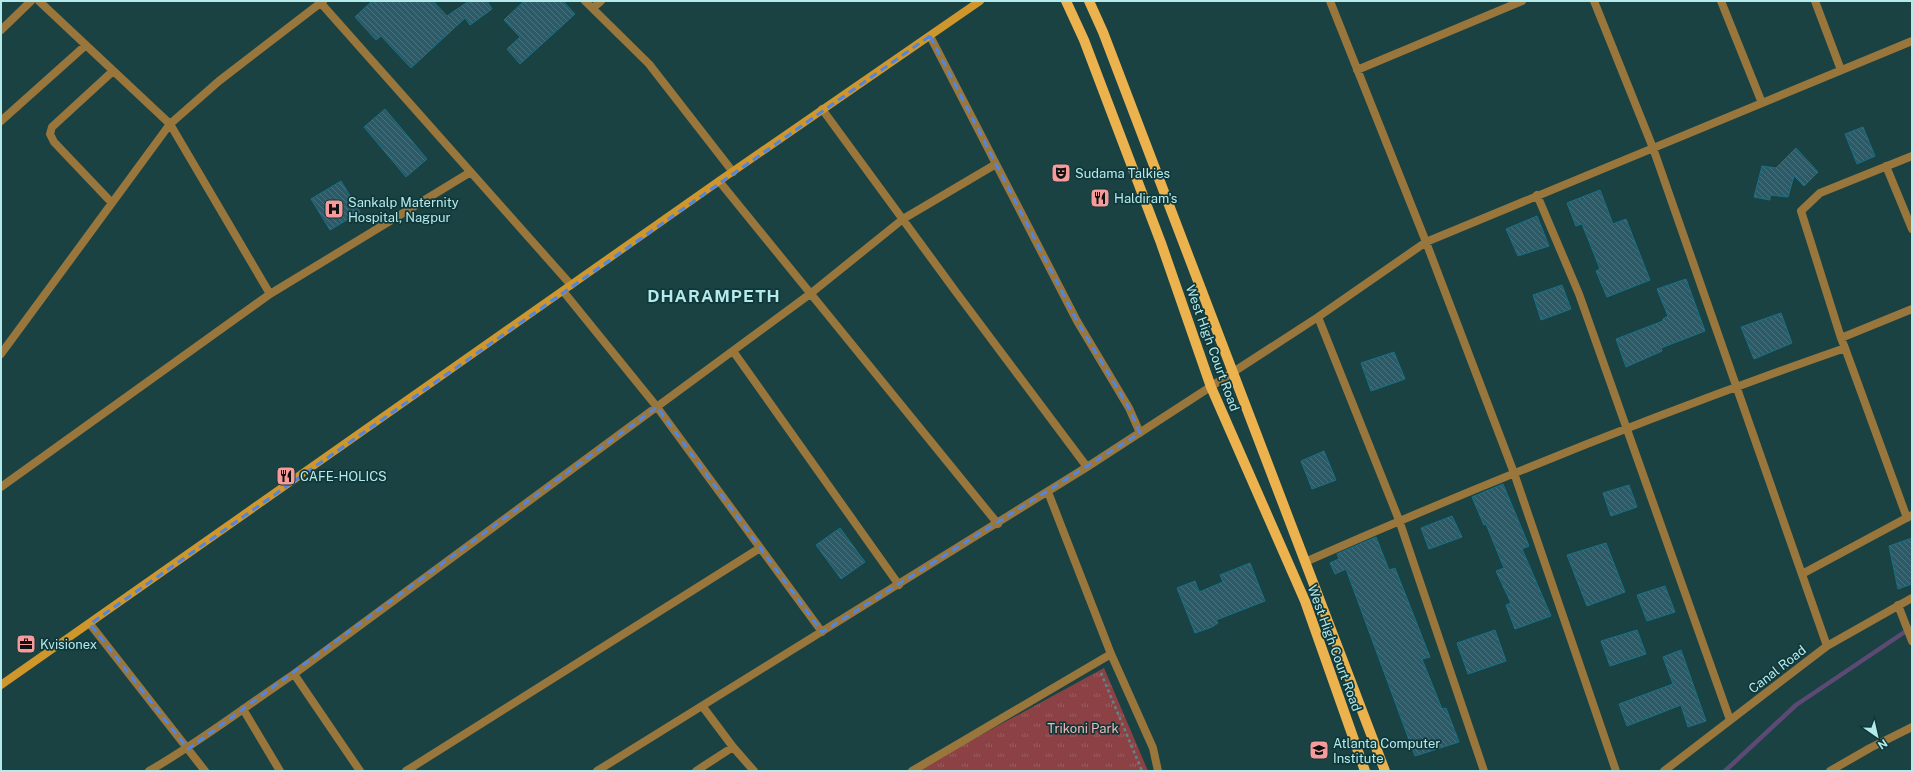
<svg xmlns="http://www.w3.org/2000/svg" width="1913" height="772" font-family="'Public Sans',sans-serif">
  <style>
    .park { fill: url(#park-tufts) }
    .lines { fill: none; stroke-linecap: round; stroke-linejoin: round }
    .stream { stroke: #5c4a74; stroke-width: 4.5 }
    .building { fill: url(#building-back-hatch); stroke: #157288 }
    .path { stroke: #5b8789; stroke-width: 2.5; stroke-dasharray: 3 3; stroke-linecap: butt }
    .street { stroke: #99763b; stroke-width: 8 }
    .secondary { stroke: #ce962b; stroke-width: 8 }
    .primary { stroke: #ecb24d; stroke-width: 10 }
    .marked { fill: none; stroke: #5285df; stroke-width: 3; stroke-dasharray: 8 5; stroke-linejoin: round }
    .labels { text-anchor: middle; stroke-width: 3.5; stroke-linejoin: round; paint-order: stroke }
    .poi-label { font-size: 13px; fill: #b5eaec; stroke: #103739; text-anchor: start }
    .street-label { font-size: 13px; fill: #b5eaec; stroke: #103739 }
    .park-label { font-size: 13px; fill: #f1b8b7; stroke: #103739 }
    .district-label { font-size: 17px; font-weight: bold; letter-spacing: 1px; fill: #b5eaec; stroke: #103739 }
  </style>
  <defs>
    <pattern id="park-tufts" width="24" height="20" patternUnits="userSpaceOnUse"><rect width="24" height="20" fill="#8c4245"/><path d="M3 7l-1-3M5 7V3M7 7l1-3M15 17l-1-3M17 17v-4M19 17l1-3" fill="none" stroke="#9a5d60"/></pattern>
    <pattern id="building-back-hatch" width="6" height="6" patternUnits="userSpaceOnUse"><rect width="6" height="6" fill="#2c5a67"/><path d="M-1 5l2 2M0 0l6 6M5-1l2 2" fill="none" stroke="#48727d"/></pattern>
  </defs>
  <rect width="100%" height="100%" fill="#1b4243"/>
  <!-- park -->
  <path class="park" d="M1104,668L1148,771H915Z"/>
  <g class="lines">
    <!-- stream -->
    <path class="stream" d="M1725,771L1796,705L1912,627"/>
  </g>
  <!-- building -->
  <path class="building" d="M372,1H433L447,16L469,1H487L492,9L470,25L465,18L411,68L381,36L376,40L355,17Z
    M524,1H563L575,14L520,64L507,49L520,37L504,20Z
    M385,109L427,159L406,177L364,127Z
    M1863,127L1875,156L1857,164L1845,134Z
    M1796,148L1818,172L1804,186L1794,176L1788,197L1770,195V200L1754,197L1762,166L1776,168Z
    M341,181L360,212L330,230L311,199Z
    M1600,190L1613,224L1626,219L1650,280L1607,297L1596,271L1600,269L1582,224L1576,226L1567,203Z
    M1537,216L1549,246L1518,256L1506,229Z
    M1686,279L1705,331L1661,348L1662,351L1626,367L1616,339L1663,321V319L1668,316L1657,289Z
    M1562,285L1571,309L1541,320L1533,295Z
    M1781,313L1792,343L1754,359L1741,327Z
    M1394,352L1405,379L1371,391L1361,363Z
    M1324,451L1336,480L1312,489L1301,461Z
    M1503,484L1529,546L1522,549L1551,616L1515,629L1506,605L1511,603L1496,571L1504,568L1486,524L1484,525L1472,497Z
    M1629,485L1637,507L1611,516L1603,493Z
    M1452,516L1462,537L1429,549L1421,528Z
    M840,528L865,562L841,579L816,545Z
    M1376,537L1389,570L1395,568L1430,657L1422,659L1442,709L1446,708L1459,742L1415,756L1346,569L1335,574L1330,563L1339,559L1337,554Z
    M1912,538V584L1898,589L1889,546Z
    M1606,543L1625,592L1587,606L1567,555Z
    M1250,563L1265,601L1216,620L1218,623L1212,627L1195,633L1177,588L1195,581L1199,592L1223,582L1220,575Z
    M1665,586L1675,612L1647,621L1637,595Z
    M1495,630L1506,661L1468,674L1457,643Z
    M1637,630L1646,654L1610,666L1601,641Z
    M1681,650L1706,721L1688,727L1681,705L1627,726L1619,704L1673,684L1663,657Z"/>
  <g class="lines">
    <!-- path -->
    <path class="path" d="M1101,673L1142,771"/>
    <!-- street -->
    <path class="street" d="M39,1L170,124L270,294
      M319,1L571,285
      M585,1L649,64L733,172
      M1330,1L1426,242L1514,473L1616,771
      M1594,1L1653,148L1827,646
      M1721,1L1762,103
      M1815,1L1841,70
      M593,8L601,1
      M1,30L31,1
      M930,36L1077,321L1129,408L1140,433
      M1357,70L1522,1
      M822,109L956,292L1087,467
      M1,121L86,45
      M1886,166L1912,229
      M719,181L998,524
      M1537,195L1579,294L1730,720
      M112,203L54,142L50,134L52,127L113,71
      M563,291L657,407L822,632
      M1318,317L1399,520L1484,771
      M1841,338L1801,211L1820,193L1912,156
      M1845,348L1907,518
      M733,351L899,585
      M1,354L170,124L219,81L323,1
      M1,487L270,294L469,173
      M1048,492L1111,654L1153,748L1158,771
      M1305,562C1482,484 1662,412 1845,348L1841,338L1912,309
      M1802,574L1912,515
      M1898,605L1912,641
      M90,624L205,771
      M294,674L360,771
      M703,707L733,747
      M243,709L280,771
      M149,771C200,742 246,706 294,674L810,294L903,219L996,164
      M406,771L760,548
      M597,771L1087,467L1318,317L1426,242L1912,41
      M696,771L733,747L754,771
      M912,771L1111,654
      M1664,771L1827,646L1912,598
      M1830,771L1870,748L1912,727"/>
    <!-- secondary -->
    <path class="secondary" d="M1,685L719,181L980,1"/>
    <!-- primary -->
    <path class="primary" d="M1066,1L1084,40L1161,243L1211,387L1305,601L1365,771
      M1089,1L1103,32L1385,771"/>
  </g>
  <!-- marked area -->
  <path class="marked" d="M930,36L1077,321L1129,408L1140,433L822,632L657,407L188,749L90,624Z"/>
  <!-- icons -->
  <defs>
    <symbol id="theatre-square" viewBox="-11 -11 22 22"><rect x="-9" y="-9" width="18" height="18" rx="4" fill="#f59b9c" stroke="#103739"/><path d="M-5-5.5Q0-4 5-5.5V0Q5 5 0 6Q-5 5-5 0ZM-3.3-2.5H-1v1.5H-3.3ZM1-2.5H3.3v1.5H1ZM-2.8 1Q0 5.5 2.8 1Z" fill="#111"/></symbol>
    <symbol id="restaurant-square" viewBox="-11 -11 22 22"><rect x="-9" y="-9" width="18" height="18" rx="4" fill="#f59b9c" stroke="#103739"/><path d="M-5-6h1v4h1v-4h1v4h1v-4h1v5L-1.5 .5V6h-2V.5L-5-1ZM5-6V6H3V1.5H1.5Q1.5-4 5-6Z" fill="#111"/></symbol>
    <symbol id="hospital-square" viewBox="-11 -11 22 22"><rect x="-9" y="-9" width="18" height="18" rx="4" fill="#f59b9c" stroke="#103739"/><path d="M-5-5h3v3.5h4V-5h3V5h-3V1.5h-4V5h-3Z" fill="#111"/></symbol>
    <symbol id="office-square" viewBox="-11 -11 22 22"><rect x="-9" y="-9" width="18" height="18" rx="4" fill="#f59b9c" stroke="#103739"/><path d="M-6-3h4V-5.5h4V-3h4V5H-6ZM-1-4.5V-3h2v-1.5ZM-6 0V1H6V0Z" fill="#111"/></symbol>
    <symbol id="school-square" viewBox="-11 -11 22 22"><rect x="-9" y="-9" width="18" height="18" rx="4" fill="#f59b9c" stroke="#103739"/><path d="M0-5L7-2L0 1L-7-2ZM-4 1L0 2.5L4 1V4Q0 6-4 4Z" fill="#111"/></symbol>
  </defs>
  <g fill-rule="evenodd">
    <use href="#theatre-square" x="1050" y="162" width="22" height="22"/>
    <use href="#restaurant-square" x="1089" y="187" width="22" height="22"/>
    <use href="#hospital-square" x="323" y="198" width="22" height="22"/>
    <use href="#restaurant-square" x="275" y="465" width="22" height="22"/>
    <use href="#office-square" x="15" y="633" width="22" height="22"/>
    <use href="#school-square" x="1308" y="739" width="22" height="22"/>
  </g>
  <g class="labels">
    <!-- poi labels -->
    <g class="poi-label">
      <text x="1075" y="178">Sudama Talkies</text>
      <text x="1114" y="203">Haldiram's</text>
      <text x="348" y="207">Sankalp Maternity<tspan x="348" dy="15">Hospital, Nagpur</tspan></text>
      <text x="300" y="481">CAFE-HOLICS</text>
      <text x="40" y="649">Kvisionex</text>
      <text x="1333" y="748">Atlanta Computer<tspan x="1333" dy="15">Institute</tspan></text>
    </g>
    <!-- street labels -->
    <g class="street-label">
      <text transform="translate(1213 348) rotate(70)" y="5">West High Court Road</text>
      <text transform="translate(1335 648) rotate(70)" y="5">West High Court Road</text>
      <text transform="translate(1777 669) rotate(-38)" y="5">Canal Road</text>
    </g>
    <!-- park labels -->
    <g class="park-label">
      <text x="1083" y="733">Trikoni Park</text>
    </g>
    <!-- district labels -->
    <g class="district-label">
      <text x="714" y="302">DHARAMPETH</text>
    </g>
  </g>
  <!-- border -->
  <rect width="1913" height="772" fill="none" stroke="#b5eaec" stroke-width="4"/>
  <!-- north arrow -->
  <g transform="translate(1877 736) rotate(146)" stroke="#103739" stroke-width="3" paint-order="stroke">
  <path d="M0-3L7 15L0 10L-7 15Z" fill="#b5eaec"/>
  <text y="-6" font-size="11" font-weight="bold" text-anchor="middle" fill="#b5eaec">N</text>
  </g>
</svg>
